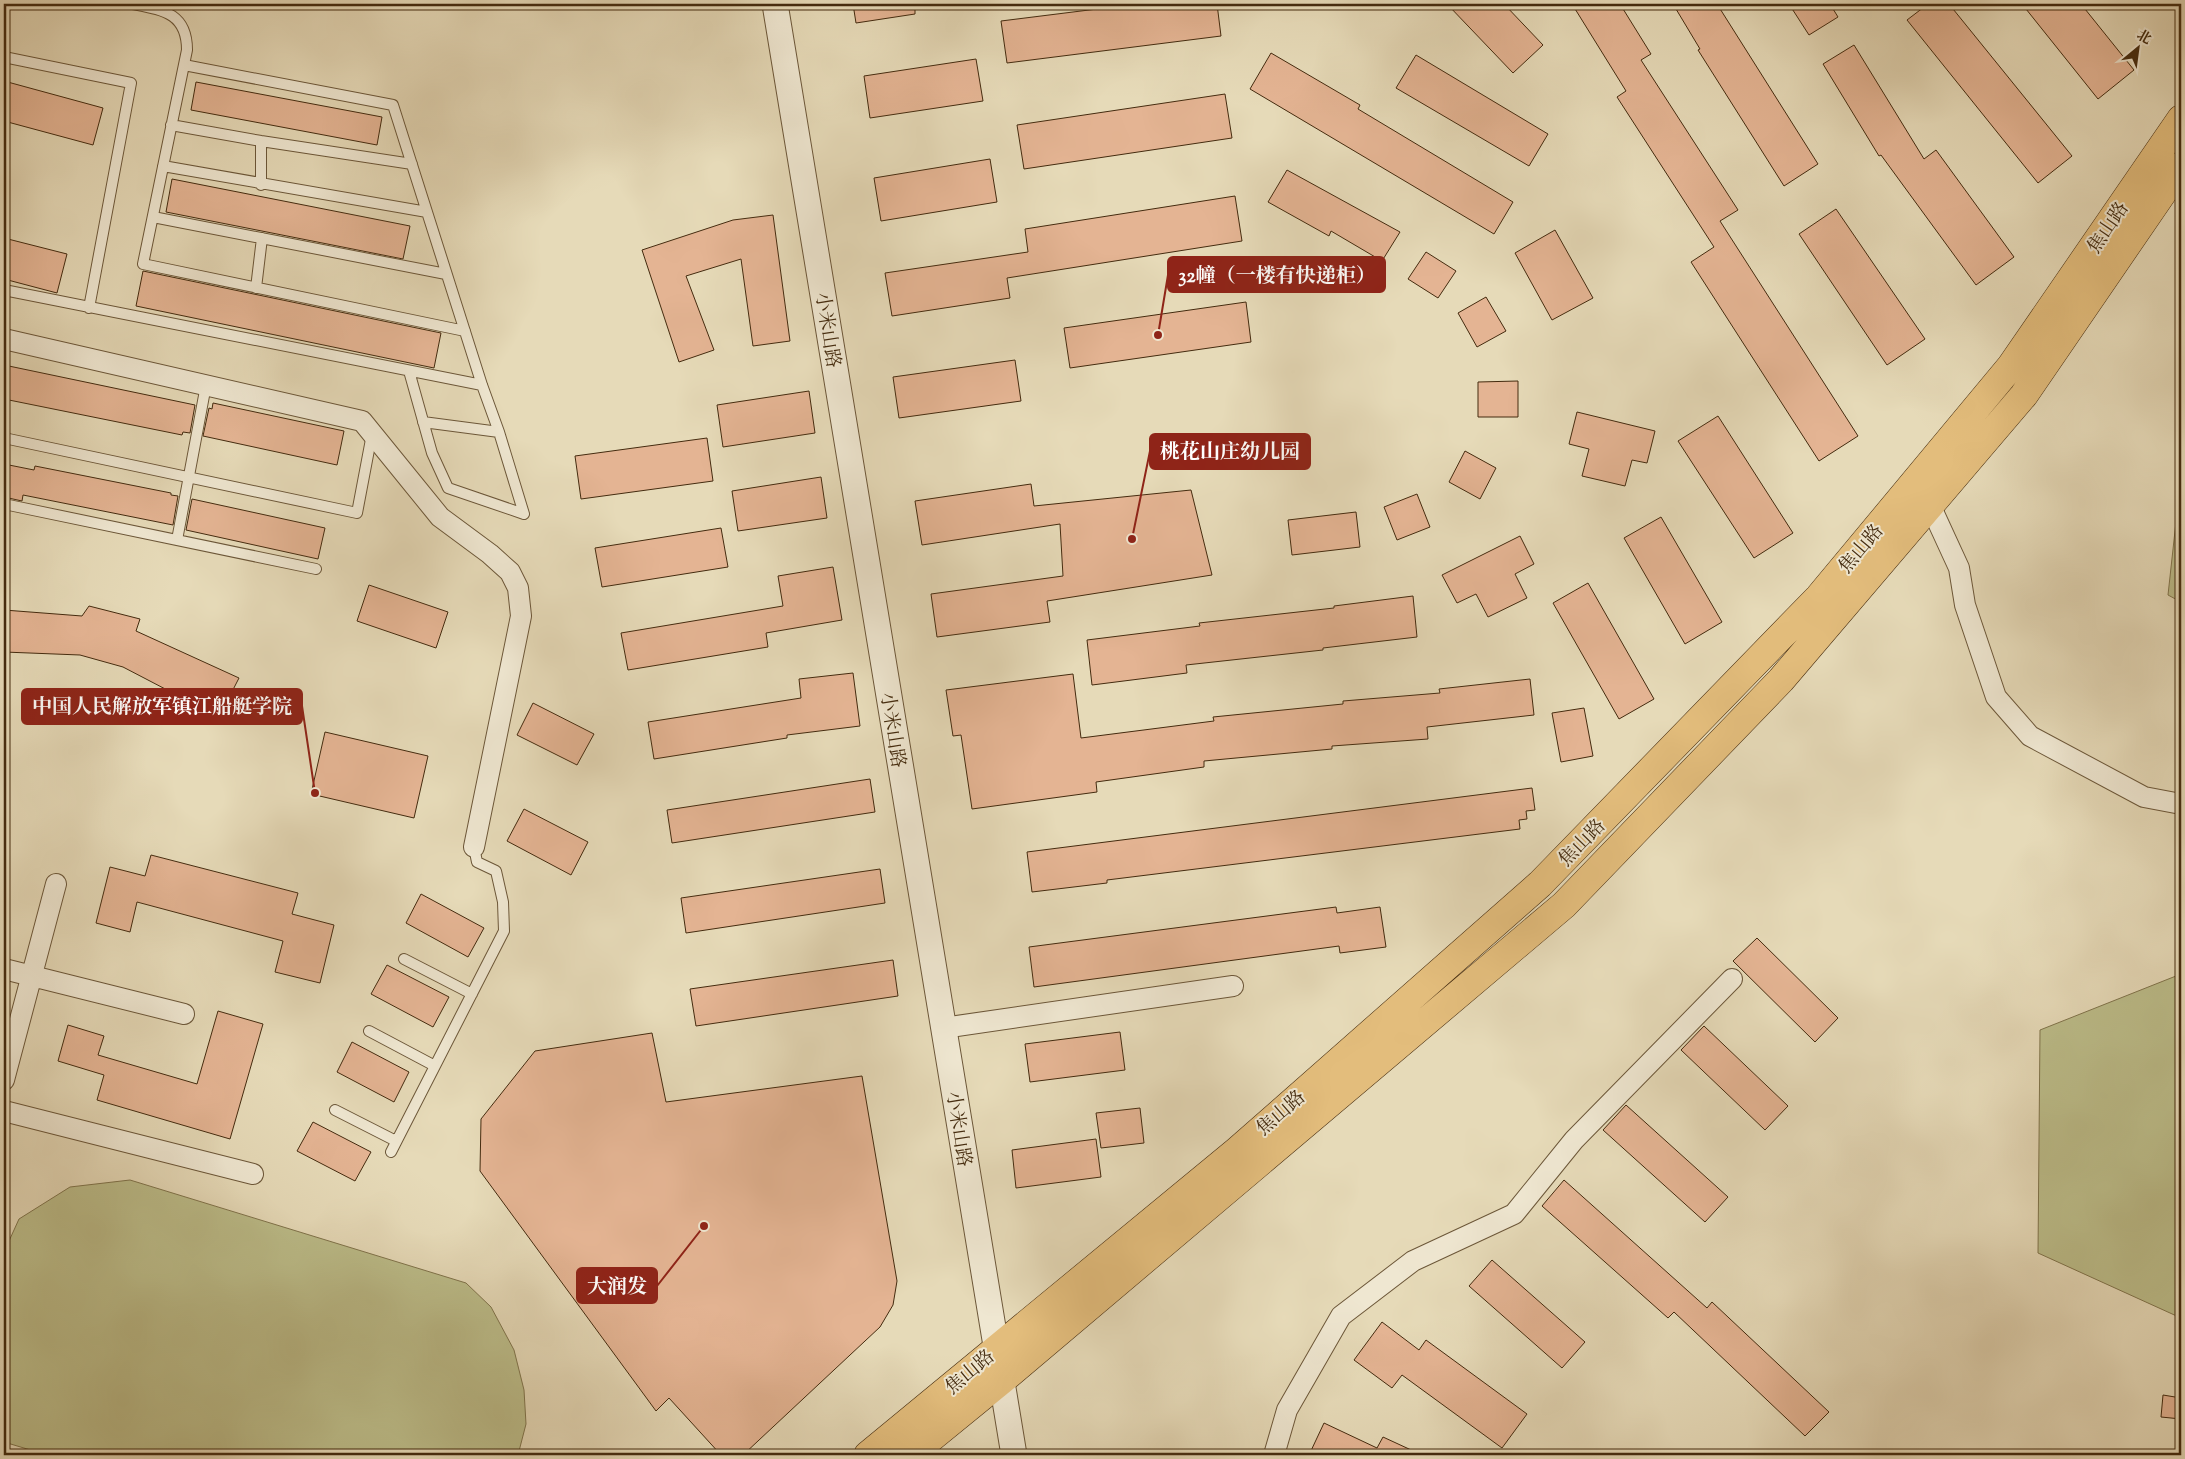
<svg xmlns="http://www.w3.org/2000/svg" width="2185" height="1459" font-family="'Sorts Mill Goudy','Noto Serif SC',serif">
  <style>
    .green { fill: #bcbd8a; stroke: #80744c }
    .building { fill: #e4b493; stroke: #442b0f }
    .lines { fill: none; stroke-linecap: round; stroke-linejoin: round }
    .service-casing { stroke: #6c5739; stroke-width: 12 }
    .minor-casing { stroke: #6c5739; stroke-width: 22 }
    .tertiary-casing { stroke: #6c5739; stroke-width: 27 }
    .primary-casing { stroke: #442b0f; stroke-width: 29 }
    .service { stroke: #efe7d1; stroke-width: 10 }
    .minor { stroke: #efe7d1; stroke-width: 20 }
    .tertiary { stroke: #efe7d1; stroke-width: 25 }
    .primary { stroke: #e3bd7c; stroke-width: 28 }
    .labels { text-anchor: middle; stroke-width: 4; stroke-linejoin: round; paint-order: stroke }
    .street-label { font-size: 19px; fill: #442b0f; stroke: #efe7d1 }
    .leader { fill: none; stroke: #8f2418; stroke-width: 2 }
    .callout-dot { fill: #8f2418; stroke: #efe7d1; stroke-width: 2 }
    .callout { fill: #8f2418; stroke: #8f2418; stroke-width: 2 }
    .callout-label { font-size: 20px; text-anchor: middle; font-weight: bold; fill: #fff }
  </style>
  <rect width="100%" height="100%" fill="#e6dab8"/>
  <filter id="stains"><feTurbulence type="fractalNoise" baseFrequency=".004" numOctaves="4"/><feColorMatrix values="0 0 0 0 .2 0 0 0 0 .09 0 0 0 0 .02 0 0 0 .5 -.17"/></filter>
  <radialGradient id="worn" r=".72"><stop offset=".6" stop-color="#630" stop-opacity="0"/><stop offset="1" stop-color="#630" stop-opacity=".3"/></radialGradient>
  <!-- green -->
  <path class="green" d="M2181,476V602L2168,595Z
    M2181,974V1318L2038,1253L2040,1030Z
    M130,1180L466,1283L491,1307L514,1350L524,1390L526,1424L518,1455H47L4,1442V1414L8,1402L4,1398V1252L19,1219L70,1187Z"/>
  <!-- building -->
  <path class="building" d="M853,4H915V14L856,23Z
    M1137,4H1217L1221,36L1007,63L1001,21Z
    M1447,4H1504L1543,45L1513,73Z
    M1572,4H1620L1651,54L1641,60L1738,210L1720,221L1858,436L1819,461L1691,262L1714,247L1617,97L1626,91Z
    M1673,4H1717L1818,164L1784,186L1698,50L1700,49Z
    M1789,4H1830L1838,17L1809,35Z
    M1928,4H1949L2072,156L2038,183L1907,20Z
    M2022,4H2081L2134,70L2098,99Z
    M1854,45L1924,159L1936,150L2014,257L1976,285L1881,155L1879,156L1823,64Z
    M1271,53L1360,105L1358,109L1513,202L1494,234L1250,89Z
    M1416,55L1548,134L1529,166L1396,88Z
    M976,59L983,101L870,118L864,76Z
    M4,81L103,108L93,145L4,121Z
    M196,82L382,117L377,145L191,110Z
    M1225,94L1232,138L1024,169L1017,125Z
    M990,159L997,202L881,221L874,178Z
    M1287,170L1400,232L1382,261L1331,231L1329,236L1268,202Z
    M172,179L410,226L403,259L166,212Z
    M1235,196L1242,241L1007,278L1010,298L892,316L885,273L1028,252L1025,229Z
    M1836,209L1925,339L1887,365L1799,234Z
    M773,215L790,341L753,346L741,259L686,276L714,350L679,362L642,250L733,220Z
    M1555,230L1593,298L1552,320L1515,253Z
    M4,238L67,254L57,293L4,279Z
    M1426,252L1456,271L1438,298L1408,279Z
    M143,271L441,333L434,368L136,306Z
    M1486,297L1506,331L1477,347L1458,313Z
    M1246,302L1251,342L1070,368L1064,328Z
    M1015,360L1021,401L899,418L893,377Z
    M4,365L195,405L190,433L183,432L182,435L4,399Z
    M1518,381V417H1478V382Z
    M809,391L815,433L723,447L717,405Z
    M213,403L344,431L337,465L203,436L209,408L212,409Z
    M1577,412L1655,431L1647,463L1632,460L1625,486L1582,476L1589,449L1569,444Z
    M1718,416L1793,533L1754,558L1678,441Z
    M707,438L713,481L581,499L575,456Z
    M1465,451L1496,468L1480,499L1449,482Z
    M4,464L34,470L35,466L171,493V495L178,496L173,525L23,495L22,501L4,497Z
    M821,477L827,518L738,531L732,491Z
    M1031,484L1034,506L1191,490L1212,575L1047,601L1050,622L937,637L931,594L1063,576L1060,524L922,545L915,501Z
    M1417,494L1430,527L1397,540L1384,507Z
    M192,499L325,528L318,559L186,530Z
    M1356,512L1360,547L1292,555L1288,520Z
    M1661,517L1722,622L1685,644L1624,538Z
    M721,528L728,567L602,587L595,548Z
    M1520,536L1534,564L1515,574L1527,598L1488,617L1476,594L1457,603L1442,575Z
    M833,567L842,620L766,633L768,647L628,670L621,633L783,606L778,576Z
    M1588,583L1654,699L1619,719L1553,603Z
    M369,585L448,612L436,648L357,621Z
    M1413,596L1417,637L1323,648V650L1186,665L1187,673L1092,685L1087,640L1200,626L1199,623L1334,608V606Z
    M89,606L140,619L136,631L239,678L219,717L123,667L80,655L4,652V610L82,616Z
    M853,673L860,726L787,735V738L654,759L648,722L801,698L799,679Z
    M1073,674L1081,738L1214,721L1213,717L1343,704V701L1440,693L1439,689L1530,679L1534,715L1427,727L1428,739L1332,746V749L1204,761V767L1096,782L1097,792L972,809L961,735L953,736L946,690Z
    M533,703L594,734L577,765L517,735Z
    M1584,708L1593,756L1561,762L1552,713Z
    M325,732L428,756L414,818L311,794Z
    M870,779L875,812L672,843L667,810Z
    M1532,788L1535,810L1526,811L1527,819L1519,820L1520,829L1107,880V883L1032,892L1027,852Z
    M524,809L588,842L571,875L507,841Z
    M151,855L298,893L292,914L334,925L320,983L275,972L283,941L137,902L130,932L96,923L110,867L145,876Z
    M880,869L885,903L686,933L681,898Z
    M421,894L484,928L468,957L406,923Z
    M1336,907L1337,913L1380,907L1386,947L1340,953L1339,946L1034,987L1029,947Z
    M1757,938L1838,1018L1815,1042L1733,961Z
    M893,960L898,996L696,1026L690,989Z
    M387,965L449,997L433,1027L371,994Z
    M218,1011L263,1024L230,1139L97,1100L104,1075L58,1061L68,1025L104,1036L98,1055L197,1084Z
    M1704,1026L1788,1106L1765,1130L1681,1050Z
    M1120,1032L1125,1070L1030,1082L1025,1044Z
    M652,1033L666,1102L862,1076L897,1281L893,1305L880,1327L743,1455H721L669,1398L656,1411L480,1171L481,1119L535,1051Z
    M352,1042L409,1072L394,1102L337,1072Z
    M1626,1105L1728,1197L1705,1222L1603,1130Z
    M1140,1108L1144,1143L1101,1148L1096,1113Z
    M313,1122L371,1152L355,1181L297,1151Z
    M1096,1139L1101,1177L1016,1188L1012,1150Z
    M1564,1180L1707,1308L1712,1302L1829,1412L1805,1436L1674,1312L1668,1318L1542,1206Z
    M1492,1260L1585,1342L1562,1368L1469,1286Z
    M1382,1322L1419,1350L1426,1340L1527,1414L1502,1448L1402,1375L1392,1388L1354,1360Z
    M2163,1395L2181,1398V1419L2161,1417Z
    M1324,1423L1377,1448L1383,1437L1422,1455H1309Z"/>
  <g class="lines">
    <defs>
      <path id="service" d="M133,4C163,10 187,13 187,50L143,264L465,331
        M4,57L131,83L89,308
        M184,65L393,105L482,385L499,432L524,514
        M171,125L261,141L412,164
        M163,166L427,212
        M261,185V141
        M153,217L446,274
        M256,288L262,238
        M4,290L482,385
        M409,371L432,453L448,488L524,514
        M423,422L499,432
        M4,438L357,513L372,434
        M4,504L316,569
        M177,540L206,385
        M404,959L472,994
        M369,1031L435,1066
        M335,1110L396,1141
        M391,1152L504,931L503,902L496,871L477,862L474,847"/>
      <path id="minor" d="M4,339L362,421L440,517L490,554L510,572L518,588L521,616L474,847
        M1930,505L1959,568L1965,605L1996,697L2030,736L2144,797L2181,804
        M4,969L184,1014
        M943,1028L1233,986
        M4,1080L56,884
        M4,1111L253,1174
        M1274,1455L1287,1410L1341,1316L1413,1261L1514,1214L1574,1140L1732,979"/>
      <path id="tertiary" d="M775,4L1014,1455"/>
      <path id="primary" d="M868,1455L1238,1150L1540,884L1819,597L2011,366L2181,119
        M910,1455L1002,1380L1564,905L1781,680L2024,395L2181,166"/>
    </defs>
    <!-- service casing -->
    <use href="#service" class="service-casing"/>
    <!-- minor casing -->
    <use href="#minor" class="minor-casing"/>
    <!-- tertiary casing -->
    <use href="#tertiary" class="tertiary-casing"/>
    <!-- primary casing -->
    <use href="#primary" class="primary-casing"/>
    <!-- service -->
    <use href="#service" class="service"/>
    <!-- minor -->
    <use href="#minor" class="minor"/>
    <!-- tertiary -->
    <use href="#tertiary" class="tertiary"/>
    <!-- primary -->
    <use href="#primary" class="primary"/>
  </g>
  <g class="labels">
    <!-- street labels -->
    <g class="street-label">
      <text transform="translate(2107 227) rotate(-56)" y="7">焦山路</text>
      <text transform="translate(829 330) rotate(81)" y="7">小米山路</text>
      <text transform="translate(1860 548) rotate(-50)" y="7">焦山路</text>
      <text transform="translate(894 730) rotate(81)" y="7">小米山路</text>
      <text transform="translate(1581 842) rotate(-46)" y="7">焦山路</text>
      <text transform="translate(1280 1112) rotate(-41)" y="7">焦山路</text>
      <text transform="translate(960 1129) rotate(81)" y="7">小米山路</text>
      <text transform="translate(969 1371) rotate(-40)" y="7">焦山路</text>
    </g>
  </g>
  <!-- callouts -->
  <path class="leader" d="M1158 335L1168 275M1132 539L1150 451M315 793L302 706M704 1226L657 1286"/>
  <g class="callout-dot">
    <circle cx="1158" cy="335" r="5"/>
    <circle cx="1132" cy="539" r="5"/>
    <circle cx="315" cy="793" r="5"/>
    <circle cx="704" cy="1226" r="5"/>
  </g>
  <g class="callout">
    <rect x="1168" y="257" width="217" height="35" rx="5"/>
    <rect x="1150" y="434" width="160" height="35" rx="5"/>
    <rect x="22" y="689" width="280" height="35" rx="5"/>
    <rect x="577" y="1268" width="80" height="35" rx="5"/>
  </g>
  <g class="callout-label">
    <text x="1277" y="282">32幢（一楼有快递柜）</text>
    <text x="1230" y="458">桃花山庄幼儿园</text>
    <text x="162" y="713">中国人民解放军镇江船艇学院</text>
    <text x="617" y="1293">大润发</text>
  </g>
  <!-- margin -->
  <rect width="2185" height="1459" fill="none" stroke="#e6dab8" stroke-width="20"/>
  <rect x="5" y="5" width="2175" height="1449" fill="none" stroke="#442b0f" stroke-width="2.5"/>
  <rect x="10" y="10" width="2165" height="1439" fill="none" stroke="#442b0f"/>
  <!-- north arrow -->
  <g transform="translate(2138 48) rotate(29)" stroke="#efe7d1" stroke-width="4" paint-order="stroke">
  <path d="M0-4L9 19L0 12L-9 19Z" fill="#442b0f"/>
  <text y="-8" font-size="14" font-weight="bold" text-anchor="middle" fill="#442b0f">北</text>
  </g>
  <rect width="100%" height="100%" filter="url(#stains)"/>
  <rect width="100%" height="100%" fill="url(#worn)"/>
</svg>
